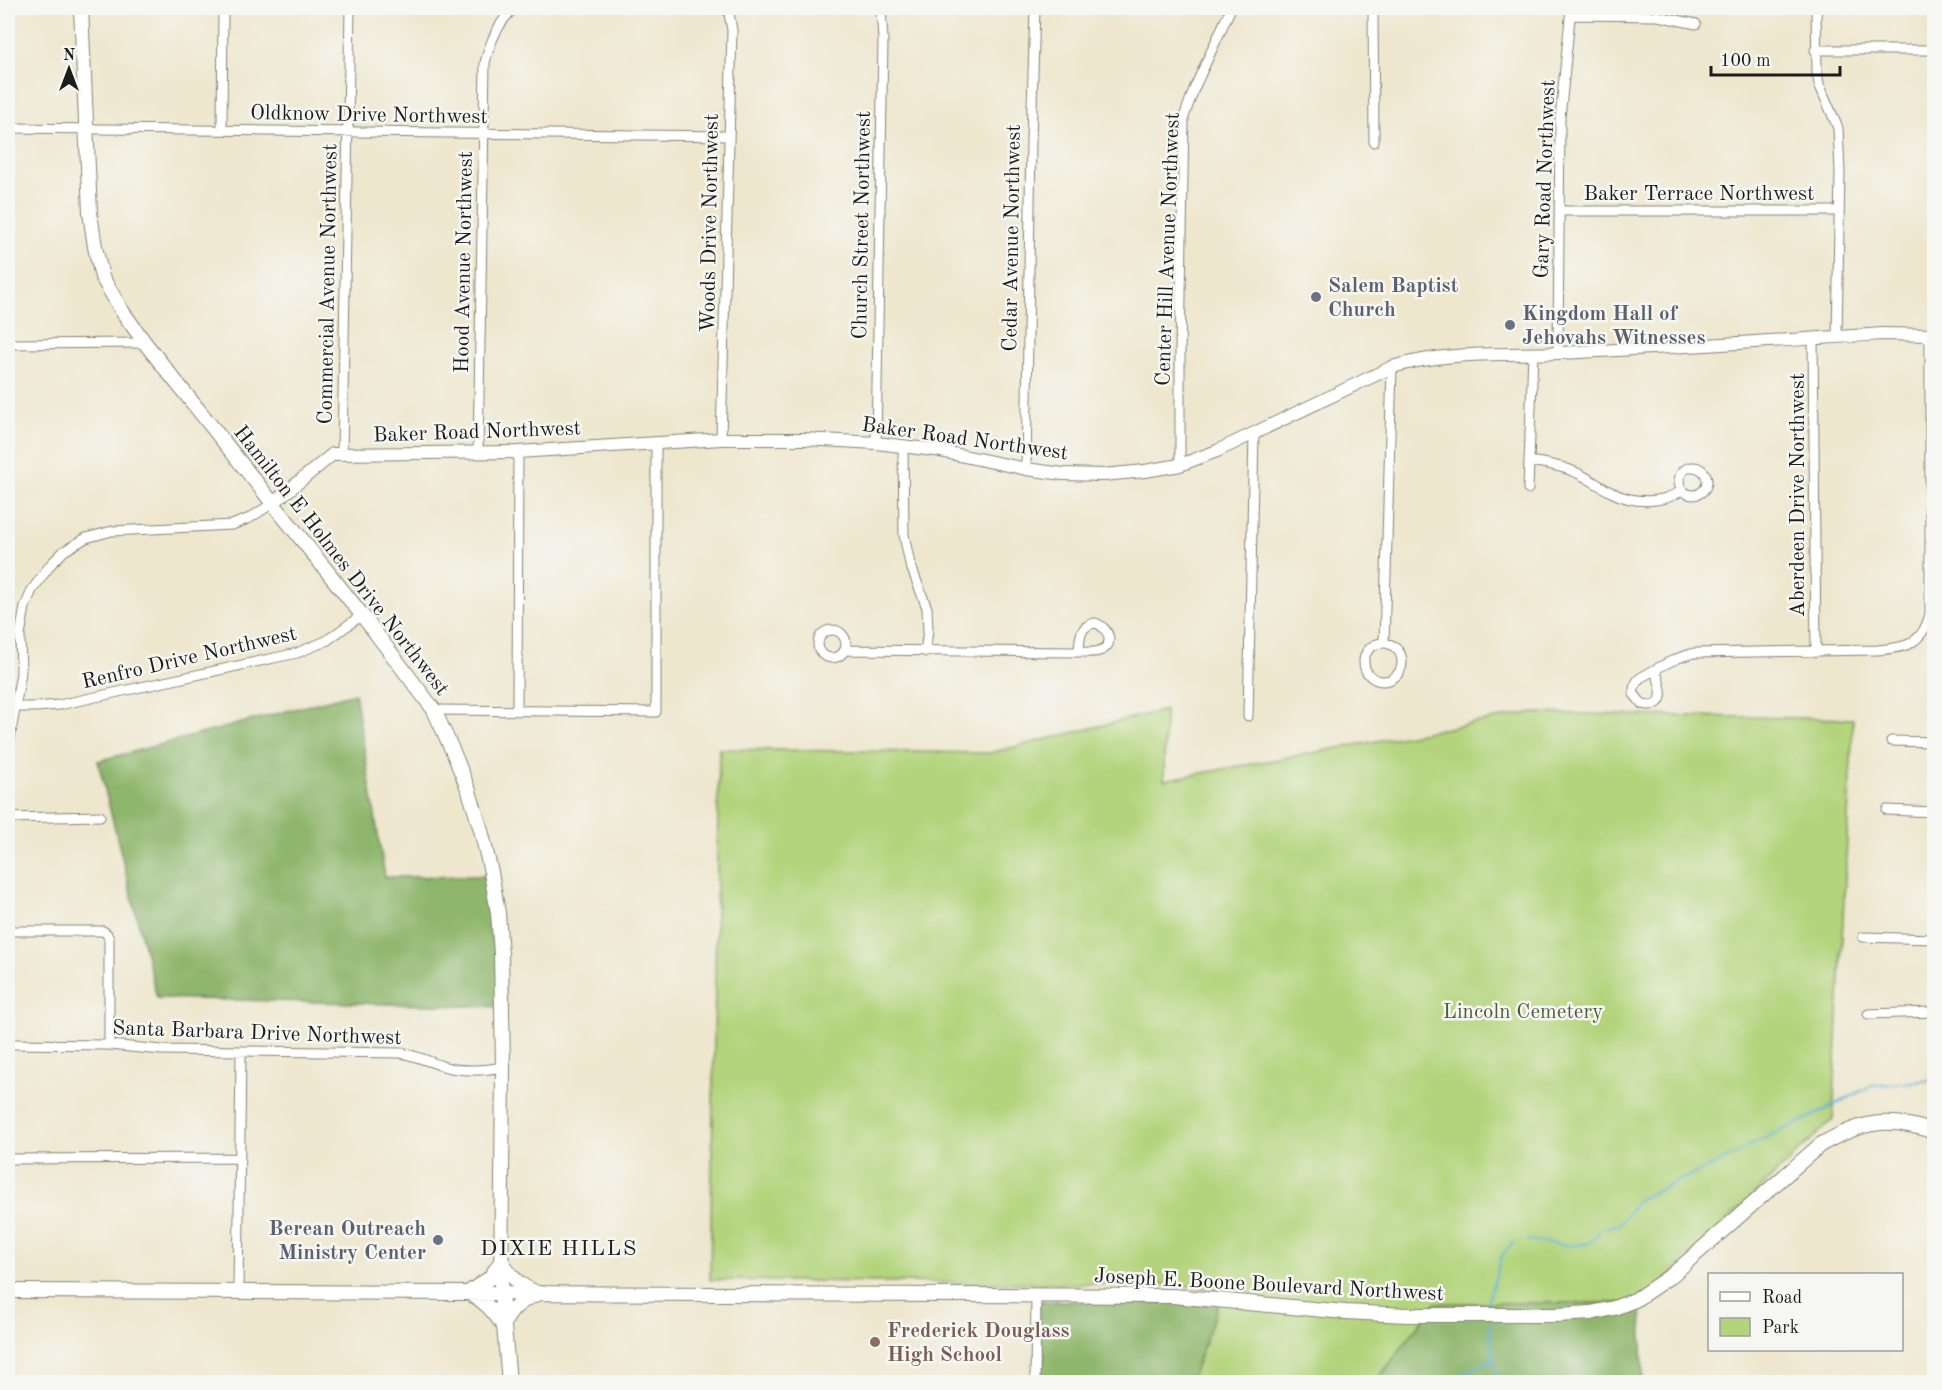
<svg xmlns="http://www.w3.org/2000/svg" width="1942" height="1390" font-family="'Old Standard TT',serif">
  <style>
    .green { fill: #b3d47c; stroke: #68784c; stroke-width: 1.5 }
    .forest { fill: #8eb66c; stroke: #556944; stroke-width: 1.5 }
    .lines { fill: none; stroke-linecap: round; stroke-linejoin: round }
    .stream { stroke: #60acd9; stroke-width: 2 }
    .minor-casing { stroke: #858275; stroke-width: 11 }
    .tertiary-casing { stroke: #858275; stroke-width: 14 }
    .secondary-casing { stroke: #858275; stroke-width: 16 }
    .minor { stroke: #fff; stroke-width: 9 }
    .tertiary { stroke: #fff; stroke-width: 12 }
    .secondary { stroke: #fff; stroke-width: 14 }
    .worship-dot { fill: #6b7280; stroke: #f6f6f2; stroke-width: 2 }
    .education-dot { fill: #8d6e63; stroke: #f6f6f2; stroke-width: 2 }
    .labels { text-anchor: middle; stroke-width: 5; stroke-linejoin: round; paint-order: stroke }
    .street-label { font-size: 21px; fill: #1c1c1c; stroke: #f6f6f2 }
    .worship-label { font-size: 21px; font-weight: bold; fill: #5b616d; stroke: #f6f6f2; text-anchor: start }
    .park-label { font-size: 21px; fill: #515c3e; stroke: #f6f6f2 }
    .education-label { font-size: 21px; font-weight: bold; fill: #785e54; stroke: #f6f6f2; text-anchor: start }
    .neighbourhood-label { font-size: 22px; letter-spacing: 1.5px; fill: #1c1c1c; stroke: #f6f6f2 }
  </style>
  <rect width="100%" height="100%" fill="#f6f6f2"/>
  <filter id="ink" filterUnits="userSpaceOnUse"><feTurbulence type="fractalNoise" baseFrequency=".0167" numOctaves="2"/><feDisplacementMap in="SourceGraphic" scale="12" xChannelSelector="R" yChannelSelector="G"/><feConvolveMatrix kernelMatrix="1 2 1 2 8 2 1 2 1" color-interpolation-filters="sRGB"/></filter>
  <filter id="wash" filterUnits="userSpaceOnUse"><feTurbulence type="fractalNoise" baseFrequency=".008" numOctaves="4" result="noise"/><feDisplacementMap in="SourceGraphic" scale="24" xChannelSelector="R" yChannelSelector="G"/><feGaussianBlur stdDeviation="1.35" result="paint"/><feColorMatrix in="noise" values="0 0 0 0 0 0 0 0 0 0 0 0 0 0 0 0 0 1.4 0 .05"/><feComposite in="paint" operator="in"/></filter>
  <g filter="url(#wash)">
    <rect width="100%" height="100%" fill="#eee7ce"/>
    <!-- green -->
    <path class="green" d="M1165,710L1164,780L1529,713L1853,719L1833,1119L1641,1303H1435L1376,1382H1191L1223,1290L1174,1285L710,1280L719,749L990,753Z"/>
    <!-- forest -->
    <path class="forest" d="M355,693L385,877L486,876L506,1007L157,998L98,761Z
      M1039,1301L1173,1302L1218,1306L1190,1382H1038Z
      M1435,1303H1641L1643,1382H1376Z"/>
    <g class="lines">
      <!-- stream -->
      <path class="stream" d="M1528,1240L1568,1246L1590,1243L1601,1229L1620,1224L1637,1200L1733,1156L1750,1145L1811,1117L1871,1086L1934,1080
        M1486,1305C1489,1295 1493,1286 1496,1276C1500,1261 1500,1253 1514,1243
        M1489,1323C1492,1343 1493,1364 1499,1382
        M1448,1382L1494,1358L1495,1359"/>
    </g>
  </g>
  <g filter="url(#ink)">
    <g class="lines">
      <defs>
        <path id="minor" d="M1373,8L1374,142
          M1816,8L1817,72L1819,84L1838,128L1840,171L1837,337
          M1571,15L1658,16L1696,24
          M1815,50H1934
          M8,128L729,136
          M222,130L223,8
          M1560,211H1839
          M1813,338L1816,652
          M8,344L145,343
          M1558,353L1560,118L1571,8
          M721,439L732,30L728,8
          M876,443L883,40L881,8
          M903,446L904,535L910,564L927,608L928,630L925,652
          M478,453L485,63C490,41 498,23 514,8
          M342,454L350,8
          M1529,461C1543,463 1557,465 1570,470C1585,475 1597,485 1611,492C1634,504 1662,504 1683,490
          M1180,465V354L1184,117L1194,89L1231,8
          M1679 481a14 14 0 1 1 28 0a14 14 0 1 1-28 0Z
          M1026,469L1031,140L1035,8
          M1528,489L1533,353
          M1095,623C1109,627 1116,646 1099,651C1093,653 1086,652 1079,652C1080,638 1079,626 1095,623Z
          M818 644a14 14 0 1 1 28 0a14 14 0 1 1-28 0Z
          M1364 662a19 19 0 1 1 38 0a19 19 0 1 1-38 0Z
          M1384,643L1392,367
          M847,650L1079,652
          M1655,670C1661,685 1670,710 1642,704L1634,694C1633,687 1635,683 1640,678C1658,668 1674,658 1694,653L1877,650C1905,648 1922,645 1930,614V335
          M14,707H36L59,705L297,653L326,641L362,615
          M434,710L656,712V443
          M517,711L518,452
          M1248,716L1254,433
          M1891,741L1934,742
          M8,750L21,673L20,635L25,607L32,590L51,564L64,551L86,538L112,531L232,525L250,518L273,503
          M1887,810L1934,812
          M8,818L100,816
          M8,931H103L107,934L109,939V1045
          M1863,937L1934,939
          M1868,1014L1934,1012
          M8,1044L109,1045L162,1050L402,1053C416,1056 428,1061 442,1066C463,1072 482,1071 503,1067
          M8,1159L240,1158
          M238,1291L241,1052
          M1035,1382L1036,1295"/>
        <path id="tertiary" d="M273,503L333,454L518,452L721,439H805L876,443L935,450L1026,469L1063,474L1103,475L1145,471L1180,465L1217,451L1392,367C1445,351 1503,355 1559,353C1667,348 1774,341 1882,334L1934,335"/>
        <path id="secondary" d="M81,8L90,213L95,247L102,277L122,311L145,343L362,615L434,710L454,754L469,791L481,830L491,872L498,913L501,954L503,1067L501,1293L509,1382
          M502,1261C510,1277 519,1285 535,1292
          M8,1291L1173,1296L1345,1312L1407,1315H1557L1591,1313L1614,1308L1635,1300L1672,1275L1820,1145C1862,1121 1889,1116 1934,1132
          M469,1292L490,1278L502,1260
          M470,1294C485,1301 493,1311 503,1325
          M503,1325C511,1309 519,1302 535,1295"/>
      </defs>
      <!-- minor casing -->
      <use href="#minor" class="minor-casing"/>
      <!-- tertiary casing -->
      <use href="#tertiary" class="tertiary-casing"/>
      <!-- secondary casing -->
      <use href="#secondary" class="secondary-casing"/>
      <!-- minor -->
      <use href="#minor" class="minor"/>
      <!-- tertiary -->
      <use href="#tertiary" class="tertiary"/>
      <!-- secondary -->
      <use href="#secondary" class="secondary"/>
    </g>
  </g>
  <!-- markers -->
  <g class="worship-dot">
    <circle cx="1316" cy="297" r="6"/>
    <circle cx="1510" cy="325" r="6"/>
    <circle cx="438" cy="1240" r="6"/>
  </g>
  <circle class="education-dot" cx="875" cy="1342" r="6"/>
  <g class="labels">
    <!-- street labels -->
    <g class="street-label">
      <text transform="translate(369 114) rotate(1)" y="7">Oldknow Drive Northwest</text>
      <text transform="translate(1544 179) rotate(-88)" y="7">Gary Road Northwest</text>
      <text x="1699" y="200">Baker Terrace Northwest</text>
      <text transform="translate(709 223) rotate(-89)" y="7">Woods Drive Northwest</text>
      <text transform="translate(861 225) rotate(-89)" y="7">Church Street Northwest</text>
      <text transform="translate(1011 238) rotate(-89)" y="7">Cedar Avenue Northwest</text>
      <text transform="translate(1167 249) rotate(-88)" y="7">Center Hill Avenue Northwest</text>
      <text transform="translate(463 262) rotate(-89)" y="7">Hood Avenue Northwest</text>
      <text transform="translate(327 284) rotate(-89)" y="7">Commercial Avenue Northwest</text>
      <text transform="translate(477 431) rotate(-2)" y="7">Baker Road Northwest</text>
      <text transform="translate(965 438) rotate(8)" y="7">Baker Road Northwest</text>
      <text transform="translate(1797 495) rotate(-90)" y="7">Aberdeen Drive Northwest</text>
      <text transform="translate(342 560) rotate(52)" y="7">Hamilton E Holmes Drive Northwest</text>
      <text transform="translate(189 657) rotate(-13)" y="7">Renfro Drive Northwest</text>
      <text transform="translate(257 1032) rotate(2)" y="7">Santa Barbara Drive Northwest</text>
      <text transform="translate(1269 1284) rotate(3)" y="7">Joseph E. Boone Boulevard Northwest</text>
    </g>
    <!-- worship labels -->
    <g class="worship-label">
      <text x="1328" y="292">Salem Baptist<tspan x="1328" dy="24">Church</tspan></text>
      <text x="1522" y="320">Kingdom Hall of<tspan x="1522" dy="24">Jehovahs Witnesses</tspan></text>
      <text x="426" y="1235" text-anchor="end">Berean Outreach<tspan x="426" dy="24">Ministry Center</tspan></text>
    </g>
    <!-- park labels -->
    <g class="park-label">
      <text x="1523" y="1018">Lincoln Cemetery</text>
    </g>
    <!-- education labels -->
    <g class="education-label">
      <text x="887" y="1337">Frederick Douglass<tspan x="887" dy="24">High School</tspan></text>
    </g>
    <!-- neighbourhood labels -->
    <g class="neighbourhood-label">
      <text x="559" y="1255">DIXIE HILLS</text>
    </g>
  </g>
  <!-- margin -->
  <rect width="1942" height="1390" fill="none" stroke="#f6f6f2" stroke-width="30"/>
  <!-- legend -->
  <rect x="1708" y="1273" width="195" height="78" fill="#f6f6f2" stroke="#9f9f9c" stroke-width="1.5"/>
  <rect x="1720" y="1292" width="30" height="9" fill="#ffffff" stroke="#9f9f9c" stroke-width="1.5"/>
  <text x="1762" y="1303" font-size="18" fill="#1c1c1c">Road</text>
  <rect x="1720" y="1318" width="30" height="18" fill="#b3d47c" stroke="#9f9f9c" stroke-width="1.5"/>
  <text x="1762" y="1333" font-size="18" fill="#1c1c1c">Park</text>
  <!-- north arrow -->
  <g transform="translate(69 69)" stroke="#f6f6f2" stroke-width="4.5" paint-order="stroke">
  <path d="M0-4.5L10 22L0 15L-10 22Z" fill="#1c1c1c"/>
  <text y="-9" font-size="16" font-weight="bold" text-anchor="middle" fill="#1c1c1c">N</text>
  </g>
  <!-- scale -->
  <path d="M1711 66v9h129v-9" fill="none" stroke="#1c1c1c" stroke-width="3"/>
  <text x="1720" y="66" font-size="18" fill="#1c1c1c" stroke="#f6f6f2" stroke-width="4.5" paint-order="stroke">100 m</text>
</svg>
